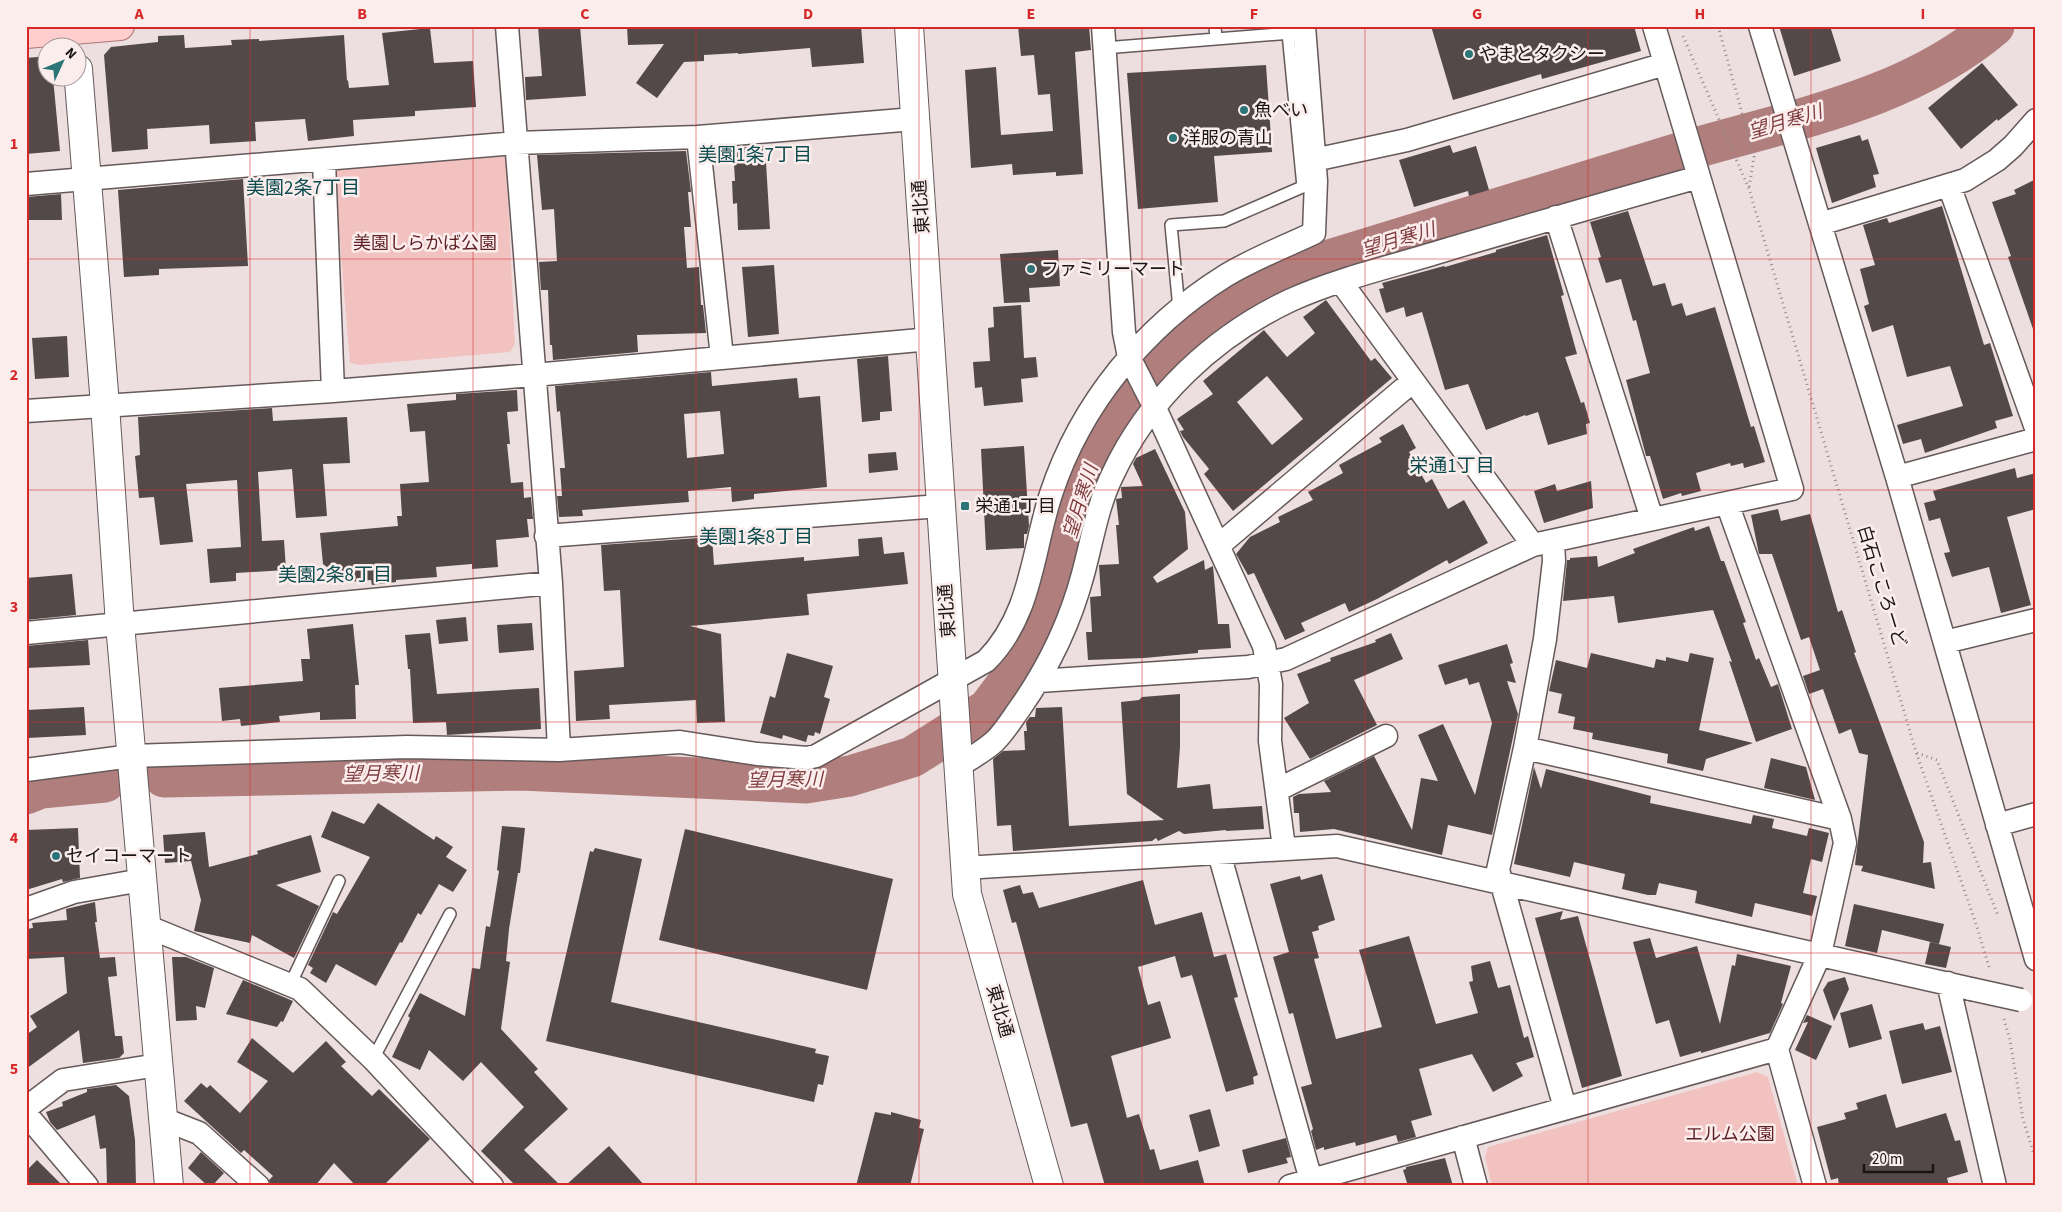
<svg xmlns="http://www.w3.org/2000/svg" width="2062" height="1212" font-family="'Source Sans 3','Noto Sans JP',sans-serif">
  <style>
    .green { fill: #f2c2c1 }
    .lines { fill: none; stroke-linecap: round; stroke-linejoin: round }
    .river { stroke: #b07e7d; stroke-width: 41 }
    .building { fill: #544949; fill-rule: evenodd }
    .lane-casing { stroke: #655959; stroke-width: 14 }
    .street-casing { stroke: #655959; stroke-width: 25 }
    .secondary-casing { stroke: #655959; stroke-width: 30 }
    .primary-casing { stroke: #ae7777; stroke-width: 30 }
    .path { stroke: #948a8a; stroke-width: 3; stroke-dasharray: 1 4; stroke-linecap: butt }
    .lane { stroke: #fff; stroke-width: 11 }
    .street { stroke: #fff; stroke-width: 22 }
    .secondary { stroke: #fff; stroke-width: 28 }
    .primary { stroke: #fecdcd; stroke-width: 28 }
    .street-bridge-casing { stroke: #655959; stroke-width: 25; stroke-linecap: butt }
    .street-bridge { stroke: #fff; stroke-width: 22 }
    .grid { fill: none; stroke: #d62828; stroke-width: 1; stroke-opacity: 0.55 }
    .poi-dot { fill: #2b7579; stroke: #faedec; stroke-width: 2 }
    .labels { text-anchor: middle; stroke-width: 5; stroke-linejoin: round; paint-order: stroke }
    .poi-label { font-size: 18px; fill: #1a1515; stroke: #faedec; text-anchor: start }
    .street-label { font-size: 18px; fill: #1a1515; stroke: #faedec }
    .park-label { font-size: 18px; fill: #5e1f24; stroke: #faedec }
    .water-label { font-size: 19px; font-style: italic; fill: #803e40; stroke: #faedec }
    .neighbourhood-label { font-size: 19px; fill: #0b4b4e; stroke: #faedec }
    .neatline { fill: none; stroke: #d62828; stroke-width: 2 }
    .grid-label { font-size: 16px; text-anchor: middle; font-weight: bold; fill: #d62828 }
  </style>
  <rect width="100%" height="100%" fill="#eddfdf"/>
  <!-- green -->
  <path class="green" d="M500,152L506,158L515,344L510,352L359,365L350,363L334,169Z
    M1757,1072L1768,1077L1798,1186H1492L1485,1157L1488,1147Z"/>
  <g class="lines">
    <!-- river -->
    <path class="river" d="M164,777L521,770L806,783L850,776L912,757L988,709L1017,671L1034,641L1055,591L1078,498L1098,445L1130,395L1153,367L1193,329L1225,306L1265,284L1303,268C1429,229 1555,190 1682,152C1789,120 1906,101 1994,26
      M26,794L41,788L105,782"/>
  </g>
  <!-- building -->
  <path class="building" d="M538,26H580L586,96L526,100L525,77L542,76Z
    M627,26H861L864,63L812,67L810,48L738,54V53L704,55V61L684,62L657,98L636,83L664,44L628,45Z
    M1018,26H1089L1091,50L1075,52L1083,174L1056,176V172L1013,175L1012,164L971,168L965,70L996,67L1001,135L1053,131L1050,94L1038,95L1034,55L1021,56Z
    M1431,26H1634L1641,51L1542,79L1541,74L1453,100Z
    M1779,26H1830L1841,61L1794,76Z
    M430,28L434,63L473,61L476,107L415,111V116L353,120L354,136L308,141L305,119L255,122L256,141L210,144L209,125L147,129L148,149L112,152L104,55L111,47L158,42V36L184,35L185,48L232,45L231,40L259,39V41L344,35L347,81L348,80L349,88L389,85L382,33Z
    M48,56V78H53L60,151L26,154V58Z
    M1982,63L2018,105L1998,121L1997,119L1961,149L1928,108Z
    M1266,65L1272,152L1214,156L1218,202L1138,209L1127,73Z
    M1860,135L1862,141L1868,139L1879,174L1873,175L1876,187L1832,203L1816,148Z
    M1450,145L1453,153L1476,146L1489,190L1469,196L1468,191L1414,207L1399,160Z
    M765,146L770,229L738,230L737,203L733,204L732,181H735L733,148Z
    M686,151L691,192H688L691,227H684L687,268L699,267L701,305H703L706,333L637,335L638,352L553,360L552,345H550L548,290H541L539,262L557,261L554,209L542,210L537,155Z
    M243,179L248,266L159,269V275L124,277L118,190Z
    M2036,179V328L2033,329L2008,257L2011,256L1992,202L2016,194L2014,190Z
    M61,194L62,220H26V197Z
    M1942,206L1984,345L1990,343L2013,416L1995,421L1997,428L1925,453L1921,439L1903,444L1897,425L1963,406L1950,366L1907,377L1893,325L1872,332L1864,306L1869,304L1860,269L1875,265L1863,225L1887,218L1889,223Z
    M1628,211L1653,286L1665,283L1672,306L1682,303L1686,316L1715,307L1751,427L1754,426L1765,462L1744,468L1743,463L1731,466L1730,463L1696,473L1701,491L1682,496L1681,493L1663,499L1650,456H1646L1626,380L1650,373L1636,320L1633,321L1621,279L1606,283L1598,258L1601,257L1590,222Z
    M1547,235L1564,295L1561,296L1577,354L1565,357L1581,403L1584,402L1590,423L1586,424L1587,434L1548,445L1538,412L1526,416L1525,415L1486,430L1468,384L1445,390L1422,312L1406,317L1404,307L1386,313L1379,289L1384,288L1382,283L1444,266L1445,267L1496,252V250Z
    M1058,250L1060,286L1029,288L1030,302L1004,303L1000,254Z
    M774,265L779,334L748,337L742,267Z
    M1326,300L1371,361L1375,358L1392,378L1233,511L1204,474L1209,469L1183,437L1180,431L1184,430L1177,419L1213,394L1203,381L1264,330L1287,357L1315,333L1303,317ZM1267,376L1303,419L1272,445L1237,402Z
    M1021,305L1024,358L1036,357L1038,377L1021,379L1023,402L984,406L982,387L975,388L973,362L990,361L988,328L994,327L993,307Z
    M67,336L69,377L35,379L32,338Z
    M888,356L892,411L880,412V420L862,422L857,359Z
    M711,372L712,386L797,378L799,398L820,396L827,487L754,494V499L732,502L731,487L688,491L689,502L582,510L583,516L559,517L557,496H562L560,468H565L560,411L557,412L555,386ZM720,411L724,454L687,458L684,414Z
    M517,390L518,411L507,412L510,444H507L511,483L523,482L524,498L531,497L533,519H527L529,537L496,540L498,567L472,569V564L436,567L437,577L396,580V582L372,585L371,580L337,583L336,574L323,564L320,533L398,526L397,516H402L400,484L429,482L425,431L410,432L407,404L456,400V394Z
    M272,408L273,421L347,417L350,463L323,464L327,516L296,518L292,469L258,472L262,541L284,540L286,570L236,573V581L210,583L207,549L241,547L237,480L186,484L193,542L160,545L154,497L139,498L135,456L140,455L138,417Z
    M1403,424L1416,448L1409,452L1426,483L1432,479L1448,509L1464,500L1488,543L1449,564L1447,560L1377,599L1349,612L1345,603L1301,623L1305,631L1285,640L1254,573L1248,575L1236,554L1250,537L1280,522L1278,517L1313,500L1308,492L1343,473L1339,465L1382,442L1379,438Z
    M1024,446L1029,526L1027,534H1024V548L986,550L981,449Z
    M1155,449L1185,512L1188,549L1153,577L1157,583L1204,560L1205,570L1213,566L1218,624H1229L1231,648L1198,650V653L1144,658L1088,660L1086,632H1092L1090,597L1101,596L1099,565L1119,564L1116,525H1119L1116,499L1122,498L1121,487L1143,486L1133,464L1136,458Z
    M896,452L898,470L869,473L868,454Z
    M2015,468L2017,478L2036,473V509L2007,517L2031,605L2001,613L1989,567L1952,577L1944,553L1950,552L1940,518L1929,521L1924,503L1936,500L1933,491Z
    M1591,481L1593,508L1544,523L1534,491L1555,484L1557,491Z
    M1778,509L1781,521L1810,514L1838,612L1842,610L1856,652L1854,653L1924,842L1923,863L1931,862L1935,889L1861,871L1863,866L1855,865L1868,755L1859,753L1851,729L1839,734L1823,689L1809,694L1803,676L1820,670L1809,637L1801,640L1772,554H1759L1751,515Z
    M1709,526L1721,561H1724L1746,622L1743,623L1756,660L1759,658L1771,687L1778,684L1792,729L1756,742L1729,661L1732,662L1713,610L1618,623L1614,596L1563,601L1567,560H1570V558L1597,556L1598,567L1635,553L1633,549L1674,534L1694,527L1695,531Z
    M712,537L714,565L804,557V561L859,556L858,539L882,537L884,554L904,552L908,584L807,594L809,615L690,626L721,634L725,722L697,723L696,700L609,705L610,719L576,721L574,671L624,667L620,590L604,591L601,545Z
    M72,574L76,615L26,620V578Z
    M466,617L468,641L439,644L436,620Z
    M532,623L534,650L499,653L497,625Z
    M353,624L359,685H355L356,719L320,720V712L279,716L280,722L241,726L240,719L222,721L219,688L303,681L301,659H310L307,629Z
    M430,633L437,694L539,688L541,729L447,735L446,722L413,723L410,669H408L405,635Z
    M1391,633L1403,659L1354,680L1377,725L1310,759L1284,718L1309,703L1297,674L1331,661L1330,658L1376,642L1375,640Z
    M88,640L90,665L26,668V646Z
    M1507,644L1513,663L1510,664L1516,683L1507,681L1518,714L1492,835L1448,825L1442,855L1334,829L1300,832L1299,813H1294L1293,797L1299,794L1331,792L1324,781L1374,756L1412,830L1421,778L1438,781L1418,735L1443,724L1475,795L1492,723L1479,682L1469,685L1467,678L1445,685L1438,665Z
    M787,653L833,666L824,697L830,699L820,734L815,732L814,736L808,735L806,742L783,735L782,739L760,733L770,696L775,698Z
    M1591,653L1654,668L1656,659L1666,661V657L1688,662L1690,653L1714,658L1699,730L1753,743L1706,759L1703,771L1667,763L1668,754L1592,739L1593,733L1573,729L1575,717L1558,713L1562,694L1549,691L1556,660L1587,668Z
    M1180,694V747L1177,788L1210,784L1213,809L1262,806L1264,829L1226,831V830L1184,834L1179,831L1158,841L1156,838L1152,841L1013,851L1011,825L997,826L993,759L1003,751L1025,750L1024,731H1027L1026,722L1030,717H1035L1036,708L1062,707L1069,826L1164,820L1127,794L1121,702L1139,700L1142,697Z
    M84,707L86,735L27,738L26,710Z
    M1771,758L1806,767L1815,800L1764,788Z
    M1534,767L1541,789L1546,769L1651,796L1650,803L1751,824L1753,815L1774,819L1772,828L1807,836L1809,828L1829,833L1822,862L1811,859L1803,893L1817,896L1812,916L1755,903L1752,917L1695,903L1697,891L1659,883L1656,895H1648L1622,889L1625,874L1574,862L1570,877L1514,864Z
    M378,803L434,840L436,836L453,847L446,857L467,870L453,892L439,884L421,915L418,913L402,943L400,942L376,986L336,964L326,983L310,973L313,968L308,965L333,912L337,914L370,857L321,837L332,811L364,824Z
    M502,826L525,828L520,873H518L509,929L506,961L510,962L501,1029L538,1069L534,1072L568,1109L524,1150L561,1186H516L481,1151L524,1107L481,1062L463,1081L429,1050L420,1070L392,1057L410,1018L408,1016L420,993L465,1016L472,968L480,969L486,926L490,927L499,871L497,870Z
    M78,828L80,878L63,882L62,879L26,890V830Z
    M685,829L893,879L867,990L659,940Z
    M205,832L209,867L258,854L257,851L311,835L321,872L276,885L319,906L294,958L252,935L250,943L194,931L201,900L191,861L165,863L163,835Z
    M595,848L642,859L611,1002L816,1049L815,1053L829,1056L823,1085L818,1084L814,1102L546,1041L590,851L593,852Z
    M1322,874L1335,920L1318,926L1319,930L1312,932L1319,958L1314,959L1336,1039L1382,1027L1359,950L1409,936L1436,1024L1478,1013L1469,982L1473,981L1471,966L1490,961L1498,988L1510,985L1524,1038L1528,1036L1534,1057L1516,1063L1523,1076L1493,1092L1472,1054L1419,1069L1432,1115L1411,1121L1416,1137L1398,1142L1396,1135L1356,1146L1355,1142L1324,1150V1147L1316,1150L1311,1131L1313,1129L1301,1087L1312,1084L1293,1013L1289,1014L1273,957L1289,952L1270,884L1300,876L1301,880Z
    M1143,880L1155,925L1202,912L1214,957L1226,954L1238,997L1234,998L1258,1075L1253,1077L1254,1084L1226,1092L1192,975L1181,978L1175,956L1138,967L1148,1005L1160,1001L1171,1038L1111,1056L1127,1118L1139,1114L1150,1150L1154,1149L1160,1170L1198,1160L1205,1186H1105L1087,1123L1071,1127L1016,922L1012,923L1003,890L1020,885L1023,894L1033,892L1039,908Z
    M95,902L97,922H95L100,958L115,957L117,976L108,977L115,1036H122L124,1053L119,1058L83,1063L79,1030L26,1069V1035L37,1027L30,1016L67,993L64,957L26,959V929L33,928L32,923L67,920L66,909Z
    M1854,904L1944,924L1939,944L1882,930L1877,953L1845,946Z
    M1563,911L1560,920L1578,916L1622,1076L1582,1088L1535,918Z
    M1650,938L1656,958L1697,946L1720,1024L1732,965L1735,966L1737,954L1791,966L1781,1003L1783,1004L1770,1033L1701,1053V1051L1680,1057L1669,1020L1656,1024L1633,942Z
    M1930,942L1951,947L1946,968L1925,964Z
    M172,957H186L214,968L205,1008L196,1006L197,1020L176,1021Z
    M1845,977L1849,989L1834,1021L1823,990L1828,982Z
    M243,980L293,1001L283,1022L281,1021L277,1027L226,1014Z
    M1872,1004L1882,1039L1849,1048L1840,1013Z
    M1807,1015L1832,1026L1816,1060L1795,1050L1808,1022L1803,1023Z
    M1923,1023L1925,1030L1940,1026L1952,1072L1902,1084L1889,1031Z
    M252,1038L293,1073L326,1041L346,1062L341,1066L372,1096L379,1089L430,1139L383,1186H356L334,1163L315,1186H271L269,1180L273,1176L244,1150L241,1153L184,1101L201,1083L207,1088L210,1085L240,1113L268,1081L237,1062Z
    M116,1085L129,1096L135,1140L136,1186H107L106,1148L100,1149L95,1115L57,1130L50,1122L46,1112L63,1106L62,1102L87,1092V1089Z
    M1886,1094L1896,1128L1946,1113L1955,1141L1960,1140L1968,1172L1947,1178L1949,1186H1839L1838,1178L1831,1180L1817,1127L1846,1119L1844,1113L1858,1109L1856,1103Z
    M1210,1109L1220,1146L1199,1152L1189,1115Z
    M875,1112L891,1115V1112L921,1120L919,1128L924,1129L910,1186H856Z
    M1286,1138L1291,1157L1286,1158L1288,1163L1248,1173L1242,1150Z
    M609,1146L645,1186H565Z
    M201,1152L224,1173L212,1186H208L188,1168Z
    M1445,1158L1453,1186H1408L1403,1170L1406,1169V1167Z
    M37,1160L63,1186H26V1171Z"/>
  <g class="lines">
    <defs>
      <path id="lane" d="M1215,26L1216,39
        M1288,33L1303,187
        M1104,48L1304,32
        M1179,309L1171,225L1224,221L1316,181
        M290,985L339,881
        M373,1059L450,914"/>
      <path id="street" d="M507,26L551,583L559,750
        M1103,26L1124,332L1129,357L1155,408L1264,646L1271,684L1270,741L1284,848
        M1760,26L1897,477L2036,959
        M698,137L722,357
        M1314,160L1407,140L1665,64
        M324,161L333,391
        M26,184L516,143L698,137L914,119
        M1949,185L2036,428
        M1556,217L1652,519
        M1820,224L1965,180L1997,160L2013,146L2036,120
        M1341,282L1533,545
        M26,411L333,391L534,375L931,339
        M1897,477L2036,439
        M546,536L940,506
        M1553,541L1554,561L1545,639L1525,748L1498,870L1565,1108
        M1218,546L1413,381
        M26,633L551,583
        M1945,642L2036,620
        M1039,681L1248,667L1286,659L1533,545L1792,489L1654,26
        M1525,748L1840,819L1727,503
        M957,767C970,759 984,751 995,741C1005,731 1012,719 1020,708C1048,668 1070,623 1083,574C1092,541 1097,507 1112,476C1148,398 1214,336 1291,300C1342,277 1399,265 1452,248C1534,224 1616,200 1699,177
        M26,770L131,756L407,747L559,750L680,742L757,754L807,758L816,756L986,661C1032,615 1032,552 1051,494C1081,403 1145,326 1225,276C1253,259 1284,247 1314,233L1316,181L1304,26
        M1277,790L1386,736
        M1997,825L2036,814
        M1219,853L1311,1180
        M964,868L1337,846L1971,989
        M26,909L74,892L142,880
        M146,926L300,989L373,1059L492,1186
        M1948,983L1995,1186
        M26,1108L63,1080L158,1065
        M26,1114L87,1186
        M163,1119L199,1133L258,1186
        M1463,1137L1476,1186
        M1290,1186L1777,1049
        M1815,1186L1777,1049L1820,954L1845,843L1840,819"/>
      <path id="secondary" d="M909,26L967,894L1049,1186
        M78,69L105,405L120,624L169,1186"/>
      <path id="primary" d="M26,34L120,26"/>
    </defs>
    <!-- lane casing -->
    <use href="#lane" class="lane-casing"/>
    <!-- street casing -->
    <use href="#street" class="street-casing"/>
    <!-- secondary casing -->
    <use href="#secondary" class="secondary-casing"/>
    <!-- primary casing -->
    <use href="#primary" class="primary-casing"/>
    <!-- path -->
    <path class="path" d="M1718,26L1754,157L1749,188
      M1683,36L1749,189L1916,752L1976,924L1990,970
      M1917,753L1937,760L1998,916
      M2004,1019L2010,1040L2023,1119L2036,1161"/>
    <!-- lane -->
    <use href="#lane" class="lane"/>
    <!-- street -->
    <use href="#street" class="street"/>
    <!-- secondary -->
    <use href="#secondary" class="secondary"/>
    <!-- primary -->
    <use href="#primary" class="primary"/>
    <defs>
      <path id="street-bridge" d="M1971,989L2021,1000"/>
    </defs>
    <!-- street-bridge casing -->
    <use href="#street-bridge" class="street-bridge-casing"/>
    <!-- street-bridge -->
    <use href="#street-bridge" class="street-bridge"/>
  </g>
  <!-- grid -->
  <path class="grid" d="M250,26V1186M473,26V1186M696,26V1186M919,26V1186M1142,26V1186M1365,26V1186M1588,26V1186M1811,26V1186M26,259H2036M26,490H2036M26,722H2036M26,953H2036"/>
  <!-- markers -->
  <g class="poi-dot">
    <circle cx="1469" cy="54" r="5"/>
    <circle cx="1244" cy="110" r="5"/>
    <circle cx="1173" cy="138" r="5"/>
    <circle cx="1031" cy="269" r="5"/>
    <rect x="960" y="501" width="10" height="10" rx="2.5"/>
    <circle cx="56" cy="856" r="5"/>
  </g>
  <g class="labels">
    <!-- poi labels -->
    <g class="poi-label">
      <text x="1479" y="60">やまとタクシー</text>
      <text x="1254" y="116">魚べい</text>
      <text x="1183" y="144">洋服の青山</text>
      <text x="1041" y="275">ファミリーマート</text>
      <text x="975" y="512">栄通1丁目</text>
      <text x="66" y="862">セイコーマート</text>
    </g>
    <!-- street labels -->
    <g class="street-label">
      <text transform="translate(921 207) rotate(-94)" y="6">東北通</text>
      <text transform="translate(1882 586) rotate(73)" y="6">白石こころーど</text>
      <text transform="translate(947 611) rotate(-94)" y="6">東北通</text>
      <text transform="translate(1000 1011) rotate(74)" y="6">東北通</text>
    </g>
    <!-- park labels -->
    <g class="park-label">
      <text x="425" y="249">美園しらかば公園</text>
      <text x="1730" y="1140">エルム公園</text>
    </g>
    <!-- water labels -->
    <g class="water-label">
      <text transform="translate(1785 121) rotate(-17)" y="7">望月寒川</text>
      <text transform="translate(1398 239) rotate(-17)" y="7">望月寒川</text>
      <text transform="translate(1080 501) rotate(-73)" y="7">望月寒川</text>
      <text transform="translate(381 773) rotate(-1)" y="7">望月寒川</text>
      <text transform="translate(785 779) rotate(-1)" y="7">望月寒川</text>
    </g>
    <!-- neighbourhood labels -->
    <g class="neighbourhood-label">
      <text x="755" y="161">美園1条7丁目</text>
      <text x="303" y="194">美園2条7丁目</text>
      <text x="1452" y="472">栄通1丁目</text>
      <text x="756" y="543">美園1条8丁目</text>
      <text x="335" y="581">美園2条8丁目</text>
    </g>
  </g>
  <!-- border -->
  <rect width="2062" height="1212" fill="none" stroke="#faedec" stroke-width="55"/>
  <!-- north arrow -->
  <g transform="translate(62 62) rotate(46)"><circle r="24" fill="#faedec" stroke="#a09796"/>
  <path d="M0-4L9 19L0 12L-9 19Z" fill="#2b7579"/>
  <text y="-8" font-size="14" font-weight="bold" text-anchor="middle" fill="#1a1515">N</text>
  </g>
  <!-- scale -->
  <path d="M1864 1164v8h69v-8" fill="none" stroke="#1a1515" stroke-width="2.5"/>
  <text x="1872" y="1164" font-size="15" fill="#1a1515" stroke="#faedec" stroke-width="4" paint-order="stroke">20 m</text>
  <rect x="28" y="28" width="2006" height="1156" class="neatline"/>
  <g class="grid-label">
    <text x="139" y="19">A</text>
    <text x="362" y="19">B</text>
    <text x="585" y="19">C</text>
    <text x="808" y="19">D</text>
    <text x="1031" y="19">E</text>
    <text x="1254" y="19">F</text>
    <text x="1477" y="19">G</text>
    <text x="1700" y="19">H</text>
    <text x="1923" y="19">I</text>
    <text x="14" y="149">1</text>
    <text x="14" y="380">2</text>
    <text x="14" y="612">3</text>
    <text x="14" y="843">4</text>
    <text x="14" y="1074">5</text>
  </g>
</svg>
